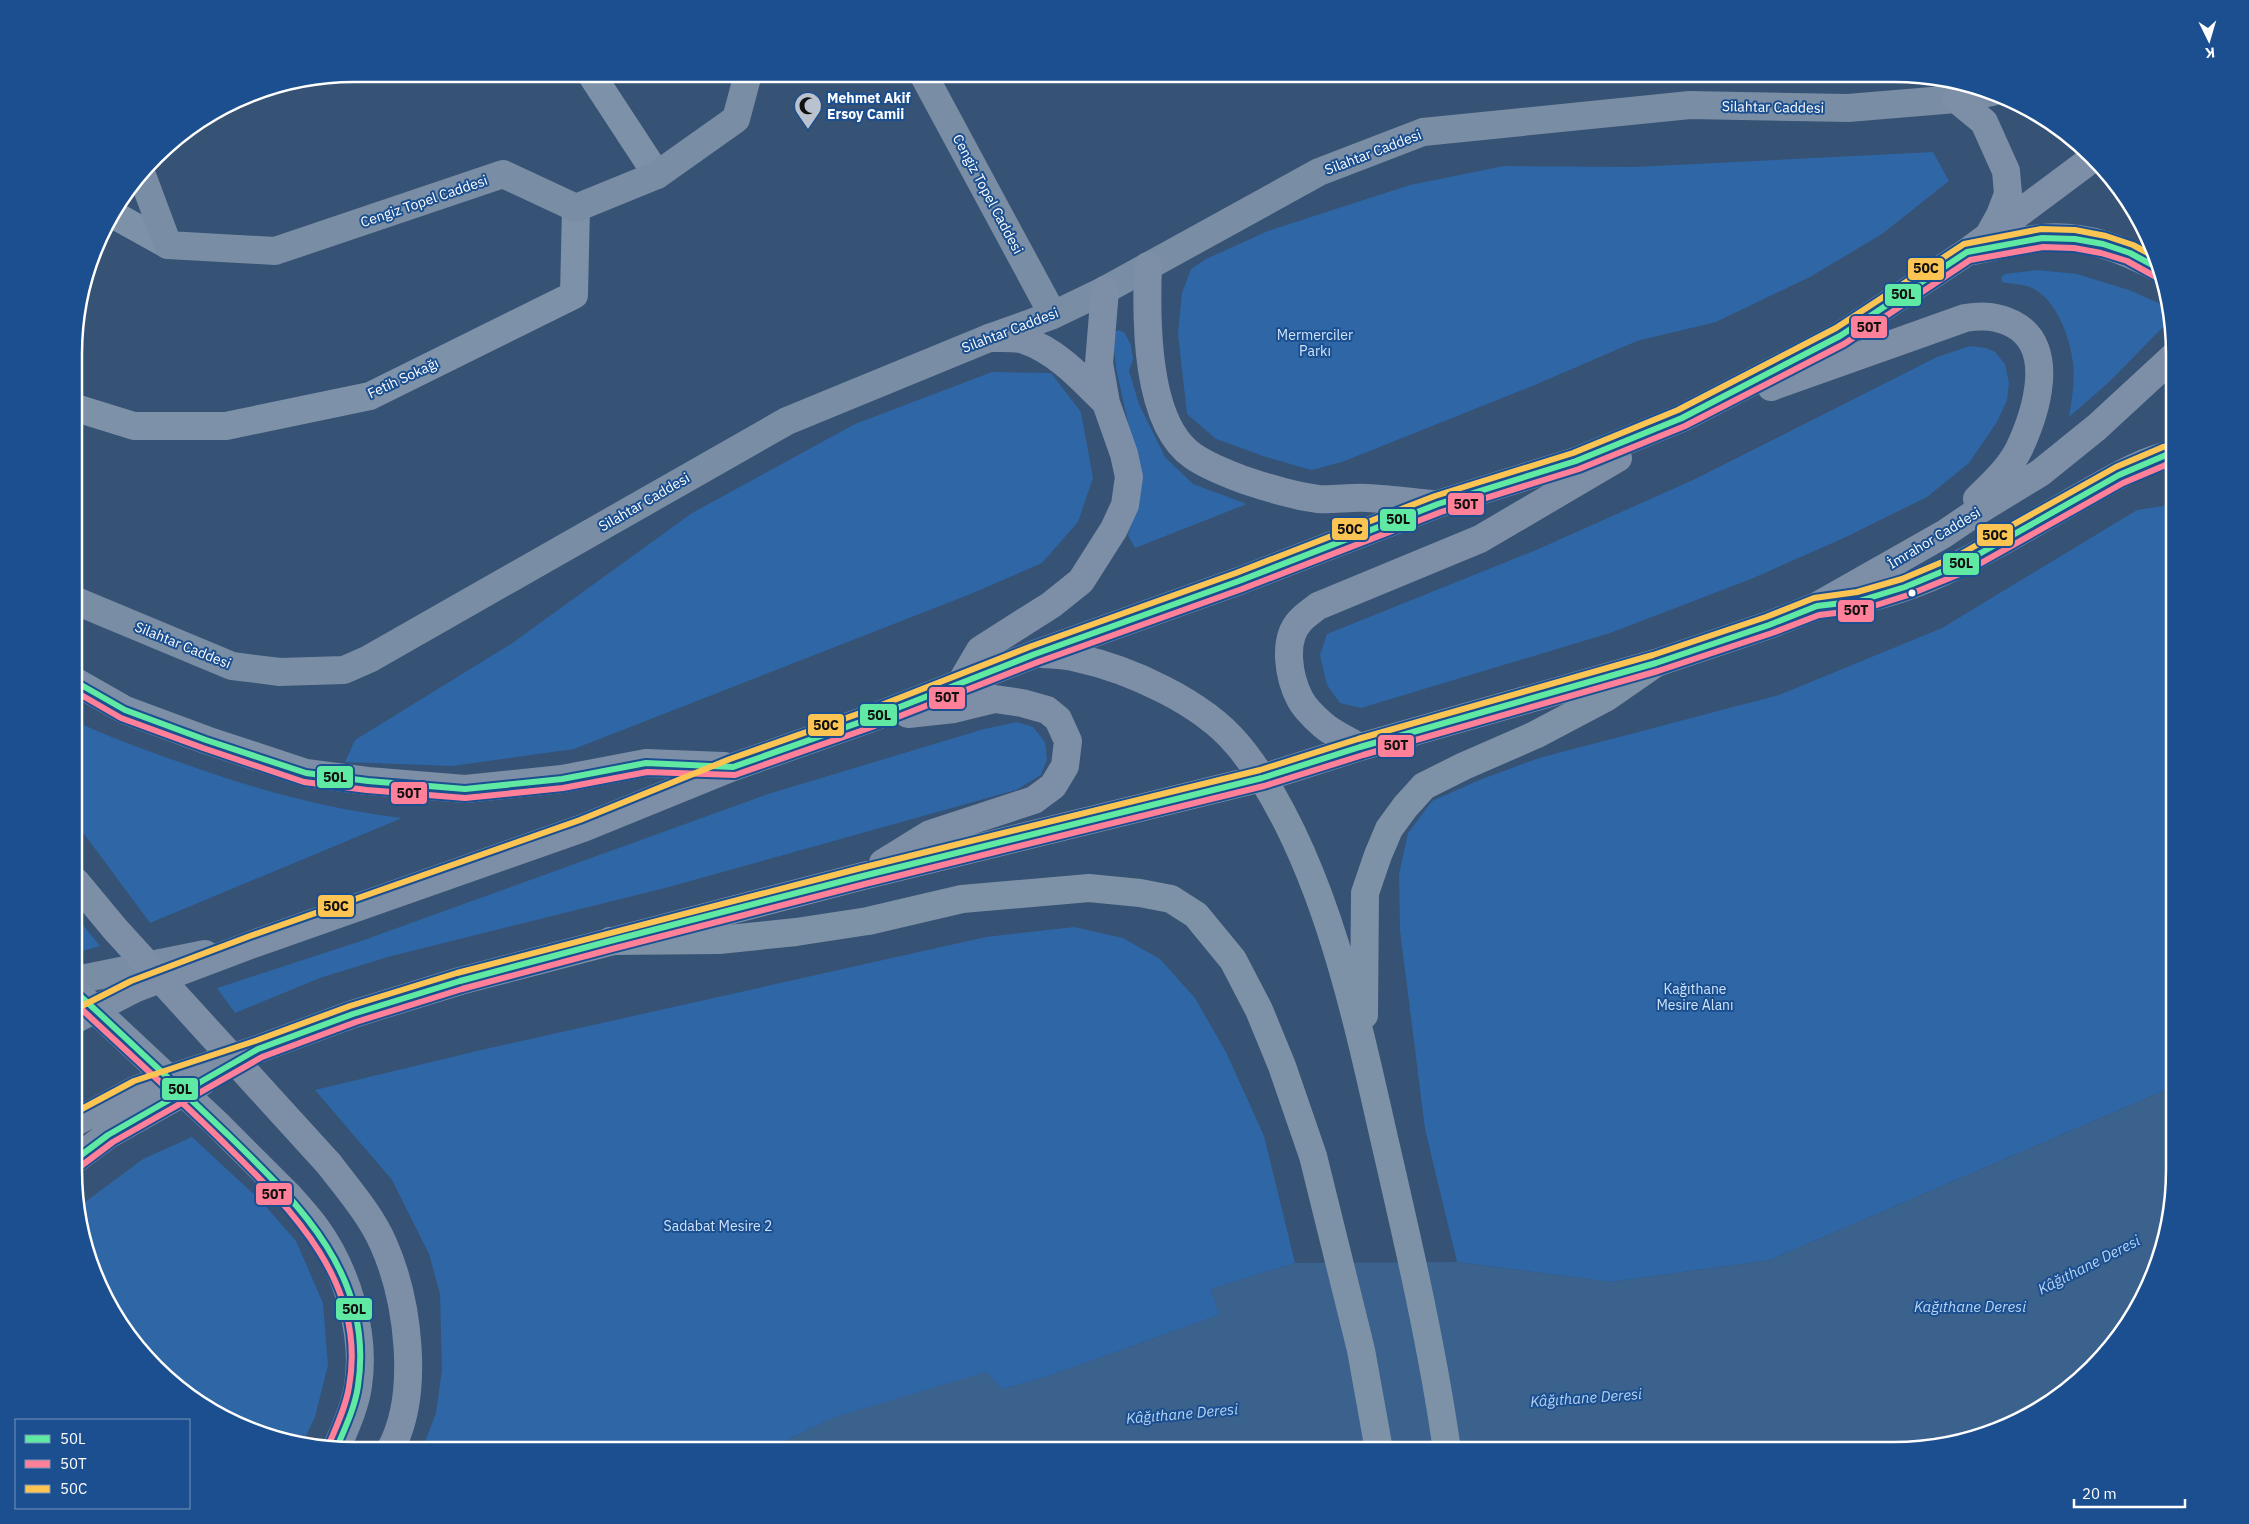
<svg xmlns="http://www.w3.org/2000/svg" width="2249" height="1524" font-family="'IBM Plex Sans',sans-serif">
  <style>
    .green { fill: #2f66a5 }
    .water { fill: #3b618d }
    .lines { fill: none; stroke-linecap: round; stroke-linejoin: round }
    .street { stroke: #7d92a8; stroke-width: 28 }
    .secondary { stroke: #798da4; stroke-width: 28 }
    .primary { stroke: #7d8ea7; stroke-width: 28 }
    .highway { stroke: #7e92a7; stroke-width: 28 }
    .primary-bridge { stroke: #7d8ea7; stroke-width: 28 }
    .bus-1-casing { stroke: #1b4f8f; stroke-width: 10 }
    .bus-2-casing { stroke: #1b4f8f; stroke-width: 10 }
    .bus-3-casing { stroke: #1b4f8f; stroke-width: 10 }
    .bus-1 { stroke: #60e9a3; stroke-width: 6 }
    .bus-2 { stroke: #ff8098; stroke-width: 6 }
    .bus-3 { stroke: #fcc553; stroke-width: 6 }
    .bus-dot { fill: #fff; stroke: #1b4f8f; stroke-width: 2 }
    .labels { text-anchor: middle; stroke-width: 4; stroke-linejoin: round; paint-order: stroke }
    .poi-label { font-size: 14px; font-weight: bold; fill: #fff; stroke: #1b4f8f; text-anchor: start }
    .street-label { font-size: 14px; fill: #fff; stroke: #1b4f8f }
    .park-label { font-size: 14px; fill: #cfe3fa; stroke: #1b4f8f }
    .water-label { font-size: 15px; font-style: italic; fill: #b5d3f5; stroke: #1b4f8f }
    .rim { fill: none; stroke: #fff; stroke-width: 2.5 }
    .line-badge { stroke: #1b4f8f; stroke-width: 2 }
    .pale-badge-label { font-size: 14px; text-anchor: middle; font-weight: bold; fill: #111 }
  </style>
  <rect width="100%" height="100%" fill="#365274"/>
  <!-- green -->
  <path class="green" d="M1933,152L1949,181L1882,234L1810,277L1716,322L1637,341L1530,387L1342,462L1311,470L1263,456L1216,439L1187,414L1178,334L1182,293L1191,269L1206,259L1268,231L1410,185L1504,166L1635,167Z
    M2037,270L2077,274L2129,290L2163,305L2171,312L2172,318L2107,384L2069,417C2072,399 2075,381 2073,363C2070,338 2057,300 2032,288C2024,284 2011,284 2002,282L2001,277L2005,274Z
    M1119,330L1125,333L1131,346L1133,359L1129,371L1139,404L1165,457L1193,484L1247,504L1135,548L1128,535L1134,515L1135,453L1117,373L1112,333Z
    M1970,346L1986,348L1995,352L2005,364L2009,383L2007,400L1997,422L1969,463L1927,497L1846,537L1751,579L1610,633L1361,708L1340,703L1327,685L1320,655L1327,634L1536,550L1693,480L1937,357Z
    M992,372L1051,373L1081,412L1093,478L1078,522L1042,563L973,593L574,749L452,766L345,762L355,740L511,644L692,513L855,424Z
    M2175,504V1086L1770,1260L1611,1282L1457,1262L1425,1129L1400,930L1399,874L1408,833L1432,801L1482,779L1539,758L1779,695L1942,628L2137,510Z
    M76,721C110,738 146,750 182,763C254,789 326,809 402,818L150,923L76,823Z
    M1017,722L1033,727L1045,742L1047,759L1041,775L1016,790L669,887L388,957L320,978L235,1013L217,988L364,940L768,794L984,729Z
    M76,916L100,946L76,953Z
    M1074,927L1123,938L1160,959L1195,998L1226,1052L1264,1136L1295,1263L1211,1289L1219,1315L1046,1377L1003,1389L835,1417L767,1450H422L436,1413L442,1370L440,1294L429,1254L392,1180L315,1090L481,1050L986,937Z
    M192,1137L261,1201L296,1241L323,1303L328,1365L315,1417L303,1442L264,1435L198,1403L156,1368L111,1310L77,1208L143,1159Z"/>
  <!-- water -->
  <path class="water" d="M2175,1086V1188L2160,1260L2128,1326L2080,1380L2035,1413L1968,1441L1913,1450H767L835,1417L986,1372L1003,1389L1046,1377L1219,1315L1211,1289L1295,1263L1457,1262L1611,1282L1770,1260Z"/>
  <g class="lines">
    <!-- street -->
    <path class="street" d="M591,74L657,175
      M114,215L168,245
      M76,408L134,426H226L370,396L574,295L576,208"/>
    <!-- secondary -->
    <path class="secondary" d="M923,74L1053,315
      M143,178L168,245L275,251L503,174L576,208L657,175L736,119L748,74
      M76,601L232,666L280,672L344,670L369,659L787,421L989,338L1053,315L1105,290L1319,172L1423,132L1690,105L1848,108L1956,99L1992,92
      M76,980L205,954"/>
    <!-- primary -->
    <path class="primary" d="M1956,99L1984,122L2006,171L2008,194L2000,215L1990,233
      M1973,251C1996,247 2019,240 2042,238C2085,234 2123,249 2160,269
      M1148,266C1146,318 1145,423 1193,456C1207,466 1228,474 1244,480C1268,488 1293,496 1318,499C1334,500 1351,497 1367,498C1389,499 1411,502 1432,504
      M989,338C1000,338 1014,337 1024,340C1057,351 1082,379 1106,403
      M1771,387L1965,318C1983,315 1997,316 2013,324C2058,347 2035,415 2019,449C2009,469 1992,484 1977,499
      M1836,604C1925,593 2002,541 2078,498C2105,483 2145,458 2175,454
      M1043,654C1054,655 1066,655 1077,658C1129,669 1202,702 1237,744C1246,754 1254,766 1262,778
      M76,682L125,710L206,740L306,773L368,781L465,789L562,779L646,763L724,766
      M960,684L980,650L1051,605L1081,581L1114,529L1125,505L1129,477L1124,454L1106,403L1099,363L1105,290
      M1360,747C1348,740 1333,734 1323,725C1315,718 1305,709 1300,699C1289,678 1282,640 1300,621C1305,615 1312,611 1318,606L1480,539L1618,458
      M883,863L930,834L1034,800L1053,786L1065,766L1068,741L1058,719L1047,710L1022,703L995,699L954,709L908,714
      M76,1019L134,989L253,944L583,828L733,767L869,719L1035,654L1239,581L1438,504L1576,461L1682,418L1840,336L1967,252L2093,158
      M76,1122L137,1089L258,1049L353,1014L460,981L863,876L1262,778L1360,747L1656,663L1769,625L1817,606L1944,534L1981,509L2040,473L2097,427L2175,355
      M76,1159L108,1135L202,1082
      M329,1164C348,1189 370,1214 383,1243C408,1299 421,1394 390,1450
      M289,1196C298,1206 308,1217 316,1228C347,1271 366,1333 358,1386C355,1407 345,1428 337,1447"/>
    <!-- highway -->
    <path class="highway" d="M1262,778C1328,882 1357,1019 1384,1138C1408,1242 1432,1345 1447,1450
      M610,941L719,940L796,932L868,921L962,899L1089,888L1140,893L1171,899L1196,915L1233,960L1259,1010L1282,1066L1313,1156L1361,1350L1379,1450
      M1364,1015L1365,893L1378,855L1389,829L1405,807L1424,786L1464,766L1535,735L1607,697L1656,663"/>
    <!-- primary-bridge -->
    <path class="primary-bridge" d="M76,882L115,929L329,1164
      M76,992L216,1123L289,1196"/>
    <defs>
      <path id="bus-1" d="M76,682L125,710L206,740L306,773L368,781L465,789L562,779L646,763L733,767L869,719L1035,654L1239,581L1438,504L1576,461L1682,418L1840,336L1967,252L2042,238L2075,239L2103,244L2130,253L2160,269
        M76,992C126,1038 176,1085 225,1132C297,1202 375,1275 358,1386C355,1407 345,1428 337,1447
        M76,1159L108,1135L258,1049L353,1014L460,981L610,941L863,876L1262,778L1360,747L1656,663L1769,625L1817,606L1859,601L1905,587L1963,563L2119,475L2166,455L2175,454"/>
      <path id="bus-2" d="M76,692L121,718L203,748L304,782L367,790L465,798L563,788L647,772L735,775L872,727L1038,662L1242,589L1441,512L1579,469L1685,426L1844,344L1970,260L2043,247L2074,248L2101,253L2127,261L2156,277
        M76,1004C124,1049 173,1093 220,1139C288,1206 368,1281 349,1387C346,1406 337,1425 329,1444
        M81,1166L113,1142L262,1057L356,1022L462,989L612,949L865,884L1264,786L1363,755L1658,671L1772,633L1819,615L1861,610L1908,595L1967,571L2123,483L2168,464L2175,463"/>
      <path id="bus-3" d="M76,1009L131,981L250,936L580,820L730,759L866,711L1032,646L1236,573L1435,496L1573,453L1678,410L1836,328L1964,244L2041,229L2075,230L2106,236L2133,245L2155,257
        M76,1112L134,1081L255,1041L350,1006L457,973L861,868L1260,770L1358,739L1653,655L1766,617L1814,598L1857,592L1902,579L1959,555L2116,467L2163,447L2174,445"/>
    </defs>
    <!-- bus-1 casing -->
    <use href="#bus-1" class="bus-1-casing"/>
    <!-- bus-2 casing -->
    <use href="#bus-2" class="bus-2-casing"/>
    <!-- bus-3 casing -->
    <use href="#bus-3" class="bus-3-casing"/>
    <!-- bus-1 -->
    <use href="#bus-1" class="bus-1"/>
    <!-- bus-2 -->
    <use href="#bus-2" class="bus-2"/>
    <!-- bus-3 -->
    <use href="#bus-3" class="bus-3"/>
  </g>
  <!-- icons -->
  <defs>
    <symbol id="mosque-pin" viewBox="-11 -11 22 30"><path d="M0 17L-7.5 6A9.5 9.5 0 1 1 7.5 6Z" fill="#b9c2ce" stroke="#1b4f8f"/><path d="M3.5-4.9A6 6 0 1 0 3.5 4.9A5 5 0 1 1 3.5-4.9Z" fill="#111"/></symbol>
  </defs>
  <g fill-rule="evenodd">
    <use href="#mosque-pin" x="792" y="90" width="32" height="43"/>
  </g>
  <!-- markers -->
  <circle class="bus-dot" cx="1912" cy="593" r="4.5"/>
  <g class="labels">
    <!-- poi labels -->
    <g class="poi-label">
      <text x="827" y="103">Mehmet Akif<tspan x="827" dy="16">Ersoy Camii</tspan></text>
    </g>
    <!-- street labels -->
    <g class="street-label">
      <text transform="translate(1773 107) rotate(1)" y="5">Silahtar Caddesi</text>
      <text transform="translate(1373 152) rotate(-21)" y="5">Silahtar Caddesi</text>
      <text transform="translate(988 194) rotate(62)" y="5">Cengiz Topel Caddesi</text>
      <text transform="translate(424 201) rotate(-19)" y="5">Cengiz Topel Caddesi</text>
      <text transform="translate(1010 330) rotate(-21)" y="5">Silahtar Caddesi</text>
      <text transform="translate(403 378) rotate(-25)" y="5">Fetih Sokağı</text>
      <text transform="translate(644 502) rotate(-30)" y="5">Silahtar Caddesi</text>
      <text transform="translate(1934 538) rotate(-31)" y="5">İmrahor Caddesi</text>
      <text transform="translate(183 645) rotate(22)" y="5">Silahtar Caddesi</text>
    </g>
    <!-- park labels -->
    <g class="park-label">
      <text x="1315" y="340">Mermerciler<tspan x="1315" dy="16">Parkı</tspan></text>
      <text x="1695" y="994">Kağıthane<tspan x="1695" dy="16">Mesire Alanı</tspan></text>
      <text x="718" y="1231">Sadabat Mesire 2</text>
    </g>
    <!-- water labels -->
    <g class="water-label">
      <text transform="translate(2089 1265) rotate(-27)" y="5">Kâğıthane Deresi</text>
      <text x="1970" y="1312">Kağıthane Deresi</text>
      <text transform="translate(1586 1398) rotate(-4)" y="5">Kâğıthane Deresi</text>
      <text transform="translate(1182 1414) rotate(-5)" y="5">Kâğıthane Deresi</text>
    </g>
  </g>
  <!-- crop -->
  <path d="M0 0H2249V1524H0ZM354 82H1894A272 272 0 0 1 2166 354V1170A272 272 0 0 1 1894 1442H354A272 272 0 0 1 82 1170V354A272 272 0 0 1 354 82Z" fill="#1b4f8f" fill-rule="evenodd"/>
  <path class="rim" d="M354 82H1894A272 272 0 0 1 2166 354V1170A272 272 0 0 1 1894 1442H354A272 272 0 0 1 82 1170V354A272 272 0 0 1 354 82Z"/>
  <g class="line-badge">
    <rect x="1907" y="257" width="38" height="24" rx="5" fill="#fcc553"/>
    <rect x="1884" y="283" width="38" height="24" rx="5" fill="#60e9a3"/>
    <rect x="1850" y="315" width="38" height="24" rx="5" fill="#ff8098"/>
    <rect x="1447" y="492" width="38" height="24" rx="5" fill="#ff8098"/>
    <rect x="1379" y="508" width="38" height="24" rx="5" fill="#60e9a3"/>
    <rect x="1331" y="517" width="38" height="24" rx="5" fill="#fcc553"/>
    <rect x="1976" y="523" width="38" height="24" rx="5" fill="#fcc553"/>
    <rect x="1942" y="552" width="38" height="24" rx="5" fill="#60e9a3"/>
    <rect x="1837" y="599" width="38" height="24" rx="5" fill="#ff8098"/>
    <rect x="928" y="686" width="38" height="24" rx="5" fill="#ff8098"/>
    <rect x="859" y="703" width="39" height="24" rx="5" fill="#60e9a3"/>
    <rect x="807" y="713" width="38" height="24" rx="5" fill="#fcc553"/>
    <rect x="1377" y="734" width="38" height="24" rx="5" fill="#ff8098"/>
    <rect x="316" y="765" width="38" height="24" rx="5" fill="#60e9a3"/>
    <rect x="390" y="781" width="38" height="24" rx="5" fill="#ff8098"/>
    <rect x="317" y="894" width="38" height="24" rx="5" fill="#fcc553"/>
    <rect x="161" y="1077" width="38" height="24" rx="5" fill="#60e9a3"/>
    <rect x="255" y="1182" width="38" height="24" rx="5" fill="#ff8098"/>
    <rect x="335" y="1297" width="38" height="24" rx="5" fill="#60e9a3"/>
  </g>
  <g class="pale-badge-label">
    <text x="1926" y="273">50C</text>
    <text x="1903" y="299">50L</text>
    <text x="1869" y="332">50T</text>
    <text x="1466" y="509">50T</text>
    <text x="1398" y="524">50L</text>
    <text x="1350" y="534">50C</text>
    <text x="1995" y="540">50C</text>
    <text x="1961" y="568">50L</text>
    <text x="1856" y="615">50T</text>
    <text x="947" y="702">50T</text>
    <text x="879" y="720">50L</text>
    <text x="826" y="730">50C</text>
    <text x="1396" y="750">50T</text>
    <text x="335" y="782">50L</text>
    <text x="409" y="798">50T</text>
    <text x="336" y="911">50C</text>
    <text x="180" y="1094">50L</text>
    <text x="274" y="1199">50T</text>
    <text x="354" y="1314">50L</text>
  </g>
  <!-- legend -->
  <rect x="15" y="1419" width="175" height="90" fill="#1b4f8f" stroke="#7695bc"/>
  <rect x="25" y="1435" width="25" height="8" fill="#60e9a3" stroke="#7695bc"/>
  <text x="60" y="1444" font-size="15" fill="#ffffff">50L</text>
  <rect x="25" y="1460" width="25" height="8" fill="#ff8098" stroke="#7695bc"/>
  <text x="60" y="1469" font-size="15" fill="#ffffff">50T</text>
  <rect x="25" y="1485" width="25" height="8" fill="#fcc553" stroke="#7695bc"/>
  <text x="60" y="1494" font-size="15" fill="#ffffff">50C</text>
  <!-- north arrow -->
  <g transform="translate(2209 40) rotate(175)" stroke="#1b4f8f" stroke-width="4" paint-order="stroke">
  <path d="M0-4L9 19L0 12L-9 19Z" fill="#ffffff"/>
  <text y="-8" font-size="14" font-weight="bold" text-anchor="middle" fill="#ffffff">K</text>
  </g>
  <!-- scale -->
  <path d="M2074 1499v8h111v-8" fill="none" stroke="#ffffff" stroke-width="2.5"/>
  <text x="2082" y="1499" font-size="15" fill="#ffffff" stroke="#1b4f8f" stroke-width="4" paint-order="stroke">20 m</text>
</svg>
